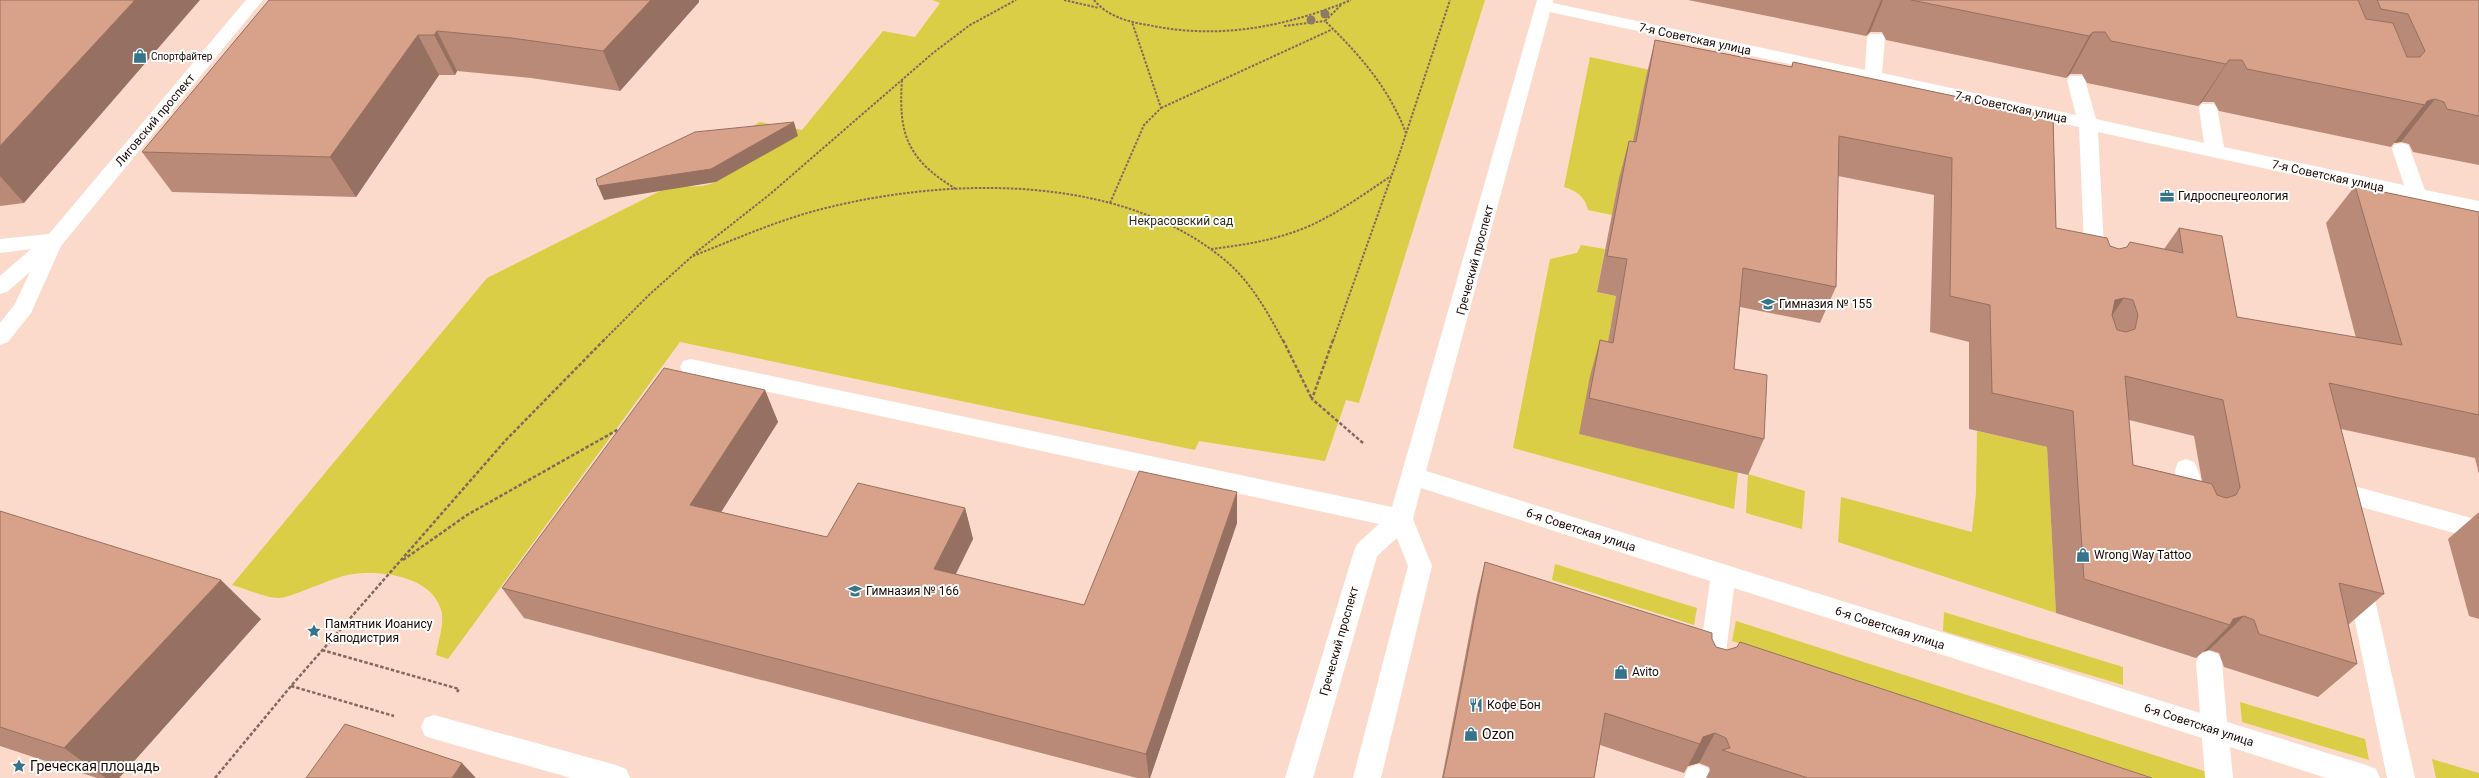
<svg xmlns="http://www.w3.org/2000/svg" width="2479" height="778" font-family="Roboto,sans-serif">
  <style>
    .green { fill: #d9ce45 }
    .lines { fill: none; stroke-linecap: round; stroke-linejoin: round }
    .path-far1 { stroke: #82695f; stroke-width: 2; stroke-dasharray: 2.5 1.5; stroke-linecap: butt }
    .path { stroke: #82695f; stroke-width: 2.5; stroke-dasharray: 3.5 2; stroke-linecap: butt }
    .minor { fill: #fff; fill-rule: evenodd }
    .tree { fill: #8b7a67 }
    .wall { fill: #b98a77; fill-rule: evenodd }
    .shaded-wall { fill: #967161 }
    .building { fill: #d7a18a; stroke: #967161; fill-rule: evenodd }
    .labels { text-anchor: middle; stroke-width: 4; stroke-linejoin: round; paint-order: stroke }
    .far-poi-label { font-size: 10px; fill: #1b0903; stroke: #fff; text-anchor: start }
    .street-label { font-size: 12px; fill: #1b0903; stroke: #fff }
    .poi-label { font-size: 12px; fill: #1b0903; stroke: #fff; text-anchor: start }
    .park-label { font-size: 12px; fill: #2e2c16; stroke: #fff }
    .near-poi-label { font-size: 14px; fill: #1b0903; stroke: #fff; text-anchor: start }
  </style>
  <rect width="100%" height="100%" fill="#fcdacb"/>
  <!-- green -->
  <path class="green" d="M932,0H1485L1359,403L1346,400L1325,461L1199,441L1195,450L680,342L448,659L436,655C438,641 446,620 440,607C428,573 369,568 340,577C329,580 286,599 279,598C265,598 247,589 232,585L487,278L676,183C696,191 716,185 731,172L720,145L760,122L802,130L883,31L915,37L940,3Z
    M1590,57L1780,98L1647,119L1619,178L1612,215L1588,210C1585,196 1576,191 1564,187Z
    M1581,245L1605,249L1597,292L1616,296L1602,379L1579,434L1738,472L1734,509L1513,448L1550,259L1577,253Z
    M1977,431L2047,447L2056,613L1838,542L1841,497L1972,532L1976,493Z
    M1748,474L1805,491L1802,529L1746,513Z
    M1555,564L1697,608L1694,625L1552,580Z
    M1944,612L2123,667V685L1943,631Z
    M1736,621L2207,772L2208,778H2153L1732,641Z
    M2240,702L2365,739L2369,760L2242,722Z
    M2432,759L2479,773V778H2436Z"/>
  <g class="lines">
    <!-- path-far1 -->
    <path class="path-far1" d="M1064,0L1099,8
      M1094,0C1107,16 1128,22 1148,25C1219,40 1285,27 1351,0
      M1341,5L1325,21C1359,54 1389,88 1406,133
      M1284,26L1325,21
      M902,80C898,135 908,160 956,189
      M1161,108L1333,29
      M1110,203L1144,125L1161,108L1132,22
      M1211,249C1244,245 1276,240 1307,227C1337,214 1364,194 1391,176
      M693,256C738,238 783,218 830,207C954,177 1123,174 1226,261C1251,282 1268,313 1283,341
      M603,341L649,295L699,250L769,195L933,53L970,25L1016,0
      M1333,341L1400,152L1450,0"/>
    <!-- path -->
    <path class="path" d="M1283,340L1312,399
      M1333,340L1312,399L1363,443
      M403,560L467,515L619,429
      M322,650L459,689L457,692
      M291,686L394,716
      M215,778L291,686L505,441L604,340"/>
    <!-- minor -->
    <path class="minor" d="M246,0H263L61,246L31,313L8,342L0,345V323L15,304L30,272L7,292L0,294V276L31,249L0,253V239L49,234Z
      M1537,0H1553V3L1865,70L1867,38L1870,34H1882L1885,38L1882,73L2076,115L2067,80L2070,76H2082L2085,80L2096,119L2204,143L2199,108L2202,104H2214L2217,108L2224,147L2404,185L2392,149L2394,145L2401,143L2408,145L2410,149L2425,190L2479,201V215L2098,132L2105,266L2102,271L2095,273L2088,271L2085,266L2079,127L1550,12L1426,471L2200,713L2196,662L2200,654L2209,651L2218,654L2222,662L2227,722L2366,765L2376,769L2380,778H2326L2230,747L2233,778H2205L2202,738L1734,588L1724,669L1720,677L1711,680L1702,677L1698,669L1710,581L1421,488L1413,519L1432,566L1381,778H1353L1408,566L1397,538L1377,556L1313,778H1285L1354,551L1357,544L1379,524L691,375L683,373L680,367L683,361L691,359L1392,507Z
      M2186,459L2194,462C2201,474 2208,501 2201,514L2193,517L2185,514C2178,501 2171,474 2178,462Z
      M2339,482L2479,520V540L2351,504L2349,508L2341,511L2333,508L2327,491L2331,484Z
      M2359,572L2368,575L2371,582L2415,778H2387L2347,582L2350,575Z
      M434,715L616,765L626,769L630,778H571L434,739L425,736L421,727L425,718Z
      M1698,764L1708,768L1712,778H1684L1688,768Z"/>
  </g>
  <!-- trees -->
  <g class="tree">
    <circle cx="1325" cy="14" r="4.5"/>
    <circle cx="1311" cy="20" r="4.5"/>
  </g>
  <!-- wall -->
  <path class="wall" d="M0,0L24,203L0,206Z
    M269,0H699V2L620,91L531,78L457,71L455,75H439L356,197L172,192L142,152Z
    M1688,0H2479V165L2413,152L2409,144L2401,142L2394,143L2391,147L2219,111L2214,102H2202L2198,106L2087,83L2082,74H2070L2066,78L1886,40L1882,32H1870L1866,36Z
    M1655,40L1791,67L1793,62L2053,117L2056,228L2119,249H2164L2179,228L2237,317L2356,338L2326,223L2355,186L2479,212V474L2475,458L2341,429L2384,594L2348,625L2357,664L2318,697L2224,667L2219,653L2209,650L2203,652L2196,658L2056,613L2047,447L1969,429V342L1930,332L1934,195L1838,176L1836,287L1820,323L1740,307L1734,369L1764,439L1748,475L1579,434L1590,376L1600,340L1608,342L1616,296L1597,292L1619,178L1629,141H1633L1646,77ZM2129,420L2194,436L2202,481L2133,465Z
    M765,390L778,422L721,512L827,537L965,508L973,539L956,574L1084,605L1237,523L1150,778H1137L524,618L502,588Z
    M0,511L261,619L119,778H97L0,746Z
    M2479,512V619L2469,616L2448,539Z
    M1485,562L1712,639L1716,647L1727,650L2152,778H1706L1710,770L1709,767L1699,763L1688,766L1684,773L1600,745L1594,778H1442L1477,594Z"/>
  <!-- shaded-wall -->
  <path class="shaded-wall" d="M135,0H200L24,203L0,176V146Z
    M651,0H699V2L620,91L603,51Z
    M1881,0H1883L1870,32L1866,36Z
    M437,31L457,71L455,75L434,35Z
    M2093,32L2070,74L2066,78L2089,36Z
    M418,35L439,75L356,197L330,157Z
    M2229,60L2202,102L2198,106L2226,64Z
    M2435,99L2401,142L2394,143L2427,101Z
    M794,122L798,136L716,182L604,200L598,186Z
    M2124,298L2099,335L2115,300Z
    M765,390L778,422L706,536L690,505Z
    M1237,492V523L1150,778H1149L1146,754Z
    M965,508L973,539L943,599L934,569Z
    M221,580L261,619L119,778H106L64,748Z
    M2244,616L2209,650L2203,652L2230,625L2233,619Z
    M1715,733L1699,763L1688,766L1703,737Z
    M462,763L476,778H452Z"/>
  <!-- building -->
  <path class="building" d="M0,0H135L0,146Z
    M269,0H651L603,51L512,38L437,31L434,35H418L330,157L142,152Z
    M1911,0H2358L2366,19L2393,23L2407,57H2420L2425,51L2408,14L2381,9L2377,0H2479V116L2447,109L2444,102L2435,99L2427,101L2425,105L2247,69L2242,60H2229L2226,64L2111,41L2105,32H2093L2089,36Z
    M1655,40L1792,67L1793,62L2053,117L2056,228L2107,238L2110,246L2119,249L2127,247L2130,242L2183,253L2179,228L2222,236L2237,317L2402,345L2355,186L2479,212V415L2329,383L2384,594L2339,583L2357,664L2259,634L2254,620L2244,616L2233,619L2230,625L2084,579L2073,411L1992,393L1990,305L1950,296L1952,158L1839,136L1836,287L1743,268L1734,369L1767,375L1764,439L1589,398L1600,340L1613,343L1627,259L1607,256L1629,141L1636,142ZM2124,298L2133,300L2138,315L2135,329L2126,332L2117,330L2112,315L2115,300ZM2125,376L2223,400L2240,487L2236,495L2226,498L2217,495L2212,484L2133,465Z
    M794,122L711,169L598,186L596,179L695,132Z
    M664,368L765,390L690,505L827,537L858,483L965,508L934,569L1084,605L1139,471L1237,492L1146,754L502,588Z
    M0,511L221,580L64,748L0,727Z
    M1485,562L1712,633V639L1716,647L1727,650L1737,647L1740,642L2152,778H1808L1722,750L1730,748L1726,738L1715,733L1703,737L1700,744L1605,713L1594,778H1443L1450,746Z
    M345,724L462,763L452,778H306Z"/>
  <!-- icons -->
  <defs>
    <symbol id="shop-bare" viewBox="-9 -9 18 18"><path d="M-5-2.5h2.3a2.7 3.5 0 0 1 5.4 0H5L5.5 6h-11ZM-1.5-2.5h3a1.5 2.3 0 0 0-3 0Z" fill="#37748a" stroke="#fff" stroke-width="2.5" paint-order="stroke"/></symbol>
    <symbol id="office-bare" viewBox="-9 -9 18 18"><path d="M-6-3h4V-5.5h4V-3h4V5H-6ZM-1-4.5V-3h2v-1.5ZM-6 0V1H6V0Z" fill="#37748a" stroke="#fff" stroke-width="2.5" paint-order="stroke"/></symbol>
    <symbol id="school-bare" viewBox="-9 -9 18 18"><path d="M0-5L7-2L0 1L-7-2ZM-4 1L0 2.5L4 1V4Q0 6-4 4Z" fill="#37748a" stroke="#fff" stroke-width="2.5" paint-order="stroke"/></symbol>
    <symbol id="sight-bare" viewBox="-9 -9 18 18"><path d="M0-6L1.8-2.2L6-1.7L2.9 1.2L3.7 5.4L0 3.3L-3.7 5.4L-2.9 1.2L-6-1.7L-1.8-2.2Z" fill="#37748a" stroke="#fff" stroke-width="2.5" paint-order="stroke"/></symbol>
    <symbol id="restaurant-bare" viewBox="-9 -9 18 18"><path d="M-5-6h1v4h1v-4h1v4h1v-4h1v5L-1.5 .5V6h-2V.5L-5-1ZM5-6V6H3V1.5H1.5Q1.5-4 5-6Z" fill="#37748a" stroke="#fff" stroke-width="2.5" paint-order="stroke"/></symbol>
  </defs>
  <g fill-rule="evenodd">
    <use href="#shop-bare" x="130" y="46" width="20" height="20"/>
    <use href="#office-bare" x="2157" y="186" width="20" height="20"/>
    <use href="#school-bare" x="1758" y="294" width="20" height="20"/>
    <use href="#shop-bare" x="2073" y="545" width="20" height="20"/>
    <use href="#school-bare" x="845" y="581" width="20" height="20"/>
    <use href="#sight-bare" x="304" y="621" width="20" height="20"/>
    <use href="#shop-bare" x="1611" y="662" width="20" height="20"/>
    <use href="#restaurant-bare" x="1466" y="695" width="20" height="20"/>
    <use href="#shop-bare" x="1461" y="724" width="20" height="20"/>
    <use href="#sight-bare" x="9" y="756" width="20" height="20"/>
  </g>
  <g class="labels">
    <!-- far-poi labels -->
    <g class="far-poi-label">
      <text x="151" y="60">Спортфайтер</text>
    </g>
    <!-- street labels -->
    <g class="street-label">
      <text transform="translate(1695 39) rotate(12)" y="4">7-я Советская улица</text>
      <text transform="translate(2011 107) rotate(12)" y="4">7-я Советская улица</text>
      <text transform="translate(155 120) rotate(-50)" y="4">Лиговский проспект</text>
      <text transform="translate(2328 176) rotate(12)" y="4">7-я Советская улица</text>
      <text transform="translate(1475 260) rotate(-75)" y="4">Греческий проспект</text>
      <text transform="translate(1581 530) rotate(18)" y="4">6-я Советская улица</text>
      <text transform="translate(1890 628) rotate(18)" y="4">6-я Советская улица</text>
      <text transform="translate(1339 641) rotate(-74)" y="4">Греческий проспект</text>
      <text transform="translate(2199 725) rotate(18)" y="4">6-я Советская улица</text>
    </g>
    <!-- poi labels -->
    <g class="poi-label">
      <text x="2178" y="200">Гидроспецгеология</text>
      <text x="1779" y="308">Гимназия № 155</text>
      <text x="2094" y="559">Wrong Way Tattoo</text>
      <text x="866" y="595">Гимназия № 166</text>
      <text x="325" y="628">Памятник Иоанису<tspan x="325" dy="14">Каподистрия</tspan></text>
      <text x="1632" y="676">Avito</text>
      <text x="1487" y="709">Кофе Бон</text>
    </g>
    <!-- park labels -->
    <g class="park-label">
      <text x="1181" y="225">Некрасовский сад</text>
    </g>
    <!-- near-poi labels -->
    <g class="near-poi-label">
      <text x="1482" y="739">Ozon</text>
      <text x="30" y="771">Греческая площадь</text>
    </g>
  </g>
</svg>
